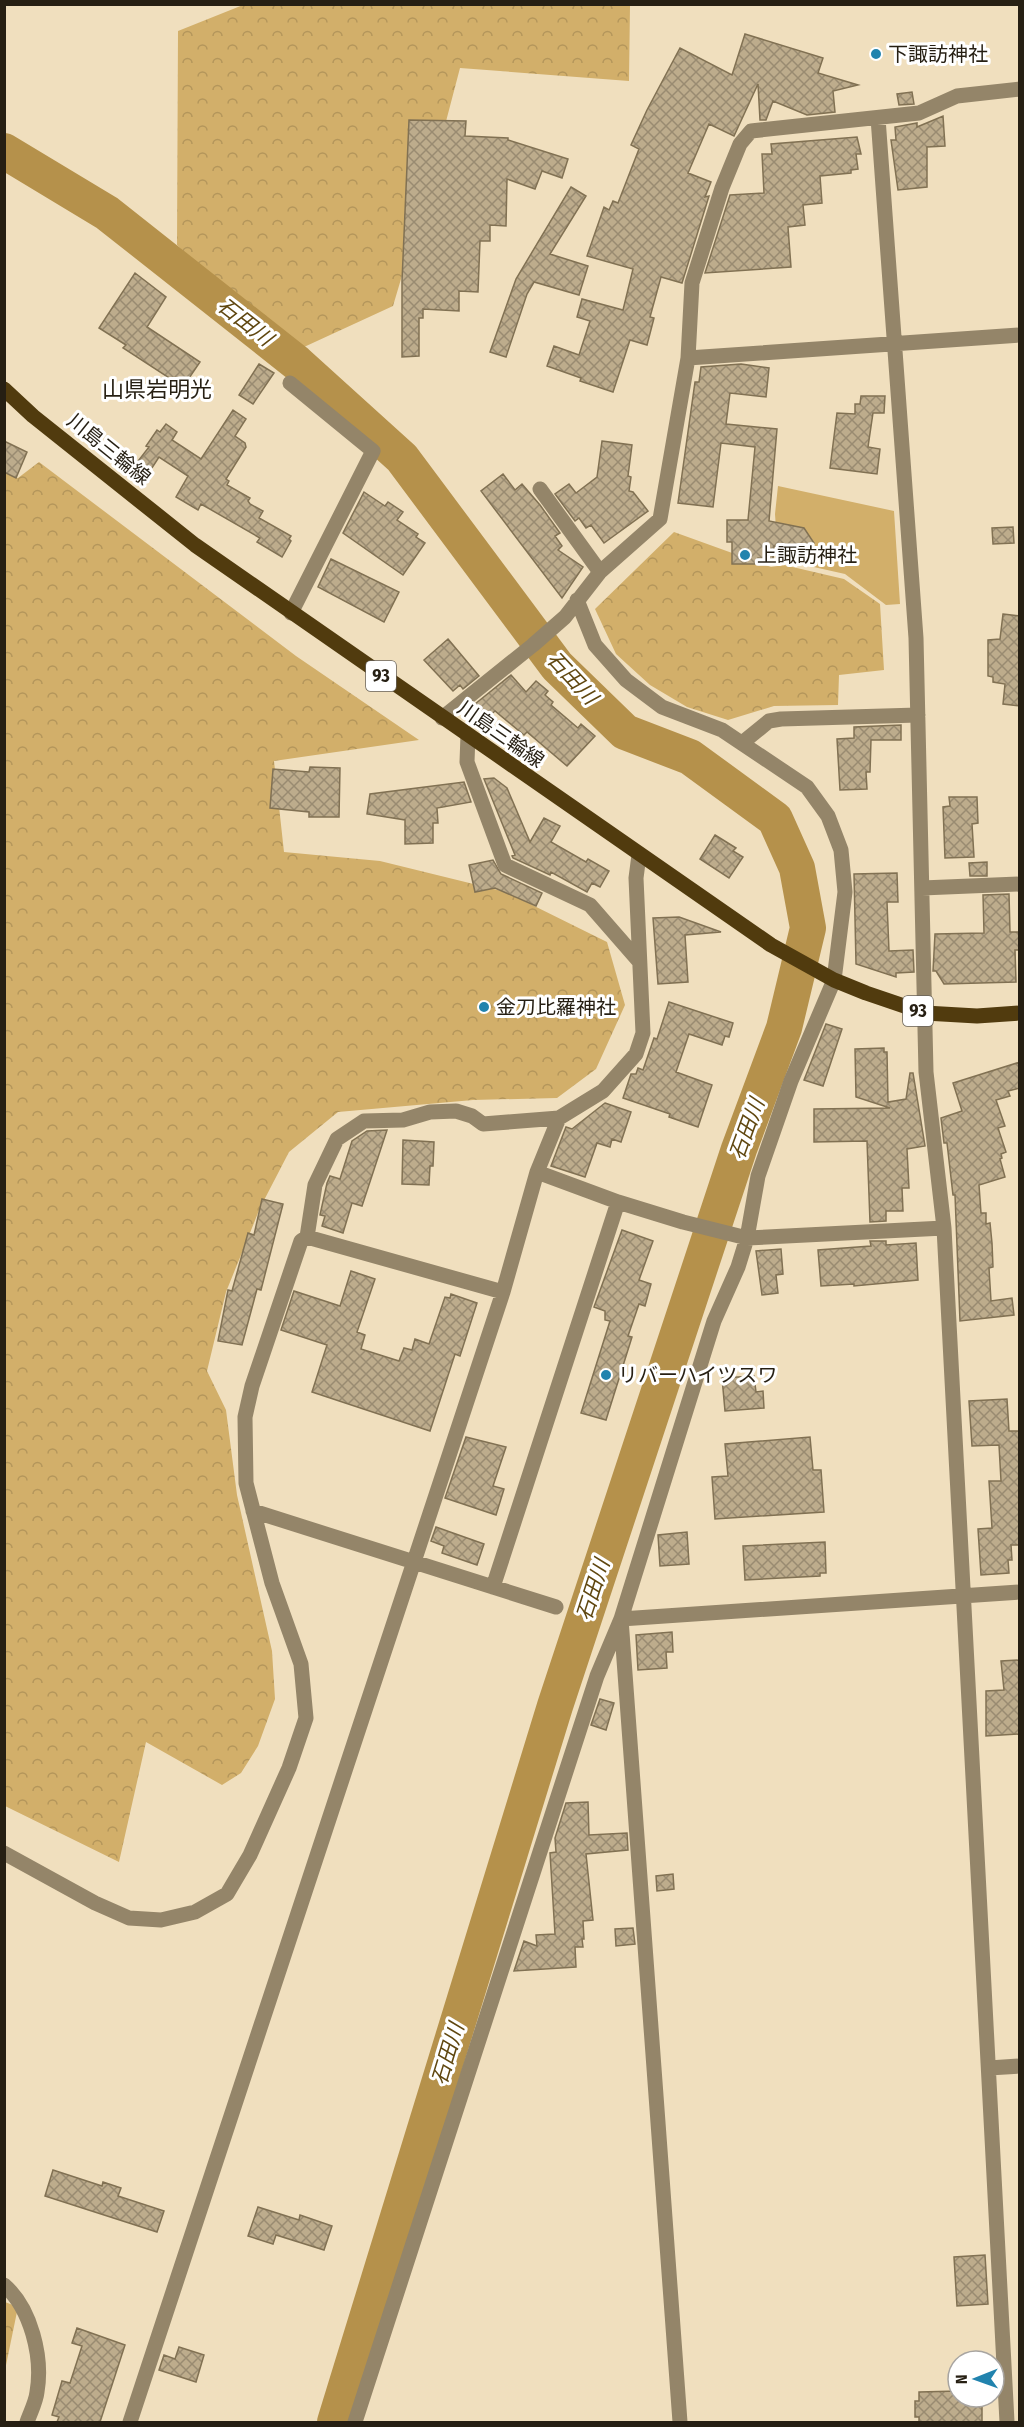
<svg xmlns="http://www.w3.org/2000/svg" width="1024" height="2427" font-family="'Fira Sans Condensed','Noto Sans JP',sans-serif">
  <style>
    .forest { fill: url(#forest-crowns) }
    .park { fill: #d2af6a }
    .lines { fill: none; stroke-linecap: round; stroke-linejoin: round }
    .river { stroke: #b5914b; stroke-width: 36 }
    .building { fill: url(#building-cross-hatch); stroke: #817153; stroke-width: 1.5 }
    .minor { stroke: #948569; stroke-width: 15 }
    .major { stroke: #513b0e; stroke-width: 15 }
    .poi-dot { fill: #2183ae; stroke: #fff; stroke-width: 2 }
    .labels { text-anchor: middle; stroke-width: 6; stroke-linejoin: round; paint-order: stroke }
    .shield { fill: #fff; stroke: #67625a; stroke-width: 1.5 }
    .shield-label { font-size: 18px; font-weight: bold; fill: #261f13 }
    .poi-label { font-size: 20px; fill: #261f13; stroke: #fff; text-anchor: start }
    .street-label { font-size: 20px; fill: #261f13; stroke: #fff }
    .water-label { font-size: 21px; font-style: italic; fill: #604710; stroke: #fff }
    .quarter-label { font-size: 22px; fill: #261f13; stroke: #fff }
  </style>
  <defs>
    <pattern id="forest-crowns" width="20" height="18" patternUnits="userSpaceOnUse" patternTransform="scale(1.5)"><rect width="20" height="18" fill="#d2af6a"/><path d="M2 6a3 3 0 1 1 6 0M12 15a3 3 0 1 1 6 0" fill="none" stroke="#b4965b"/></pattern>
    <pattern id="building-cross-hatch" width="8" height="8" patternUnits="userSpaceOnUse" patternTransform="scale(1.5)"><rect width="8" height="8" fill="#bdac8c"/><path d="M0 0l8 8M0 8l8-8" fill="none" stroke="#998b71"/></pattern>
  </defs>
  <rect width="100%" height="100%" fill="#f0dfbe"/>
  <!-- forest -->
  <path class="forest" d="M243,5H640L630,6L629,81L460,68L433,171L393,306L291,353L177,245L178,31Z
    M39,462L296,656L419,740L274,761L284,852L380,861L506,892L607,942L625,1005L596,1069L557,1098L473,1100L338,1112L289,1152L260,1208L226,1292L207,1371L226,1410L237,1495L272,1651L275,1699L258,1746L241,1773L222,1785L146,1742L119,1862L5,1806L4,472L18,478Z
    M674,532L771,567L784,565L844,579L880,604L884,670L839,675L838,705L774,706L728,720L687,707L650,685L616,654L595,609Z
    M5,2302L18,2307L5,2370Z"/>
  <!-- park -->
  <path class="park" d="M778,486L894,511L900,604L886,605L845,574L778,559L775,514Z"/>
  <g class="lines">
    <!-- river -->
    <path class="river" d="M4,151L107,213L297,363L402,458L557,666L625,732L690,757L775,819L797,868L808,928L784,1028L739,1149L555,1706L335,2422"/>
  </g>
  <!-- building -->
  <path class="building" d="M745,34L823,58L818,73L858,85L833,91L835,112L807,115L773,101L766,120H760L758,84L734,136L709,124L688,173L711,182L705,197L709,196L682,283L661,277L650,317L654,318L647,345L630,340L613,392L580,381L581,378L547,366L554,346L579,355L590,321L577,317L582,299L623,310L633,269L587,256L604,207L609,210L613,201L618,203L639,149L631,145L647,110L680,48L732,75Z
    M912,92L914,104L899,105L897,94Z
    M943,116L945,146L927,147V187L898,190L891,140H896L895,127L917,123V127Z
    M409,120L466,121L465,136L508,138V140L568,159L562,178L542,171L535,189L507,179L506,226L490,225V241H480L478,292L459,291V311L423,309V318H419V356L402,357V281Z
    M857,137L861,154H856L858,169L851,170V173L820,176L822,203L803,205L805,225L788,227L791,267L705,273L730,195L764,193L762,154H772L771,144Z
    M571,187L586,196L550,254L588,266L579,295L534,282L527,294L506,357L490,352L516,279Z
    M135,273L166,297L147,327L200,362L183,387L123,348L126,345L99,328Z
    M259,364L274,373L253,404L239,395Z
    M741,364L769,368L766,397L730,393L726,424L777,429L769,521L804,528L814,543L792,551L774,546L773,559L758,558L757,564H732V542H727V520H748L755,447L721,443L713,507L678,503L695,382H699L701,367Z
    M861,396H885L884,413H873L868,447L880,449L877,474L830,468L837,413L855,414V404H860Z
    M233,410L246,419L235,436L245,443L246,447L226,479L229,481L227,485L250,498L248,501L250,504L263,511L259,518L291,536L289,539L291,541L282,557L257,542L260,538L201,504L198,510L176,497L188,476L159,457L148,474L135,465L149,447L146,446L157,430L160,432L166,424L177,432L172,440L201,459Z
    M4,441L27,452L16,478L4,472Z
    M602,441L632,445L628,476L631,477L629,491L633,492L648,511L604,543L591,525L586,528L579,518L575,521L555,494L569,484L576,493L597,477Z
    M503,474L515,490L522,484L540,505L560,533L555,536L562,546L558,550L583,567L562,598L481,491Z
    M364,492L385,506L388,502L403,512L397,520L418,534L416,537L425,543L403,575L343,533Z
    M1013,527L1014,543L993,544L992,528Z
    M331,559L399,592L384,622L318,587Z
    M1003,614L1020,616V706L1003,704L1005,684L993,682V677L988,676V640L1000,639Z
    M448,639L479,676L463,689L460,685L453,691L424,660Z
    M511,675L526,692L536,681L548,691L545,695L553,702L551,705L578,728L581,724L595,736L567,766L527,732L524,735L495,711L487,718L475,704Z
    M901,725V740H871L870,772H866L867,789L840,790L837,739L854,738V727Z
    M310,767L340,768L339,817H309V812L270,808L273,769L309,772Z
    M494,778L507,788L530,842L544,818L560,826L551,842L586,862L588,859L609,871L600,887L592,883L587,892L551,872L550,875L513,858L512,856L515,855L484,779Z
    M464,782L471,802L437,808L438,823H433V843L405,844V820L367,814L370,794Z
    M949,797H977L978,823L972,824L974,857L945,858L943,807L950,806Z
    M715,835L736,848L733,851L743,857L729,878L700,859Z
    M493,860L501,874L542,893L536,906L495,888L475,892L469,865Z
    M987,862V876H970L969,863Z
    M897,873L898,902H887L889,951L913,950L914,972L896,973V977L856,964L854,874Z
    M1009,894L1010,932H1020V950H1015L1016,982L944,984L936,971H933L935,934L984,933L983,895Z
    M679,917L721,932L685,935L688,982L658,984L653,918Z
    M669,1002L733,1023L729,1037L725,1036L722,1045L689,1034L676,1072L712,1085L698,1127L669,1117L670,1114L623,1098L631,1074H636L638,1068L643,1070L654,1038L657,1039Z
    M826,1024L842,1029L823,1086L804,1080Z
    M884,1048V1052H887L888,1102L906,1099L910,1073H913L925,1146L907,1149L909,1188H902L903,1211H886V1221L870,1222L867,1141L814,1142V1109L890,1108L856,1097L855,1049Z
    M1020,1062V1088L1008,1091L1010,1096L996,1100L1005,1126L998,1128L1006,1152L1001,1154L1002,1158L1000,1159L1005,1177L979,1185L981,1213H986V1224L990,1223L992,1243L993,1267L989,1268L991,1301L1012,1298L1014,1315L960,1321L955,1195H953L947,1143H944L941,1118L962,1111L953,1083Z
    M605,1103L631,1112L621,1142L612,1139L610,1147L597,1143L585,1177L551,1166L566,1127L572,1129Z
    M387,1130L362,1206L352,1203L343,1233L322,1226L325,1216L320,1215L327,1183L330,1176L340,1179L352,1141L367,1131Z
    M403,1140L434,1142L433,1166H430L429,1185L402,1184Z
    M262,1199L283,1204L261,1290L257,1289L242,1345L218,1341L228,1290L232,1291L248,1233L254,1235Z
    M622,1230L653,1241L639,1280L651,1284L645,1306L639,1304L628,1336L632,1337L606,1420L581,1413L610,1321L605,1320V1311L594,1307Z
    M870,1241H886V1245L916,1243L918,1280L854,1286V1284L821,1286L818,1250L871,1246Z
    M781,1249L783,1274L776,1275L778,1293L762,1295L756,1251Z
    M351,1271L375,1279L357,1332L365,1335L361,1349L399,1361L404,1348L412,1350L415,1339L429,1344L445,1297L450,1298L451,1294L477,1303L460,1356L455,1354L430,1431L312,1392L327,1345L281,1330L294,1291L340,1306Z
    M754,1376L756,1392L763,1391L764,1408L725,1411L722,1378Z
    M1007,1399L1009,1431H1020V1545H1011L1012,1560H1008L1009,1573L981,1575L978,1529L992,1528L989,1481H1001L999,1445L972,1446L969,1401Z
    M466,1437L506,1447L493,1486L504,1489L496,1515L445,1498Z
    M810,1437L813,1470H821L824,1512L715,1519L712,1477L728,1476L725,1444Z
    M436,1527L484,1544L477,1565L442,1553L444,1546L431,1541Z
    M687,1532L689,1564L660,1566L658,1535Z
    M825,1542L826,1573H820V1576L745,1580L743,1546Z
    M672,1632L673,1652H666L667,1668L638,1670L636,1635Z
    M1020,1660V1734L986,1736V1691L1004,1690L1001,1661Z
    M600,1699L614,1703L606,1730L591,1725Z
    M588,1802L589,1835L627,1833L628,1850L586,1854L593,1920L583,1921L584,1939H582L583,1947H575L576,1967L514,1971L524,1941L537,1946L536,1935L555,1934L550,1853L556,1852L555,1838L566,1803Z
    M673,1874L674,1889L657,1891L656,1876Z
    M633,1928L635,1944L616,1946L615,1929Z
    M53,2170L102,2186L103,2182L121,2188L118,2196L164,2211L157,2232L45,2196Z
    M258,2207L299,2220L300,2215L332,2226L324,2250L276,2235L273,2244L248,2236Z
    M985,2255L988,2304L957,2306L954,2257Z
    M77,2328L125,2345L100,2422H57L59,2417L52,2415L62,2381L70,2383L82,2346L72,2343Z
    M179,2347L204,2355L196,2382L159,2370L164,2355L175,2359Z
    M958,2391V2397H978V2402H982V2422H919V2417H915V2401H919V2392Z"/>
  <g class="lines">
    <!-- minor -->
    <path class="minor" d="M878,118L916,638L926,1072L944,1228L1007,2422
      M688,358L1020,335
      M290,383L373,451L291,613
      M540,489L600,572
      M442,718L533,645L565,617L600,572L660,519L688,358L692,283L722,188L740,144L751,131L919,113L957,96L1020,89
      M468,735L467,762L505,865L590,905L638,960
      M742,743L769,721L781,719L918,715
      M922,888L1020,884
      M537,1172L618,1202L683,1222L747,1238L944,1228
      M307,1237L315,1185L337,1139L364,1121L403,1120L430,1112L456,1111L472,1116L483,1124L559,1118
      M253,1511L556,1607
      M493,1587L618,1202
      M4,1853L95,1903L129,1918L161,1920L195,1912L227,1894L250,1855L289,1768L306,1718L301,1664L272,1583L246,1483L245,1417L252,1386L301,1241L307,1237L503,1292
      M989,2068L1020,2066
      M4,2285C31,2308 43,2357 37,2392C36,2402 30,2413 27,2422
      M130,2422L503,1292L537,1172L559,1118L603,1091L636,1054L643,1033L636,878L639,855
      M355,2422L597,1676L621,1619L714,1321L738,1267L747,1238L758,1176L791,1081L834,980L845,892L841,850L828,816L807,787L722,730L662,707L626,680L595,645L577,600
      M680,2422L621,1619L1020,1592"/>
    <!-- major -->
    <path class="major" d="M4,389L33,416L195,545L771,945L834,980L866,993L925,1013L977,1016L1020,1013"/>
  </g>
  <!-- markers -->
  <g class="poi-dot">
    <circle cx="876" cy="54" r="6"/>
    <circle cx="745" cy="555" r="6"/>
    <circle cx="484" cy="1007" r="6"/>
    <circle cx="606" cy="1375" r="6"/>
  </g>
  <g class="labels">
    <!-- shield labels -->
    <g class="shield">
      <rect x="366" y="661" width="30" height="30" rx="4.5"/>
      <rect x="903" y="996" width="30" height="30" rx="4.5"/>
    </g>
    <g class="shield-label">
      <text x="381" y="682">93</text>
      <text x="918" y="1017">93</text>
    </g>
    <!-- poi labels -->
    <g class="poi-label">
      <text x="888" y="61">下諏訪神社</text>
      <text x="757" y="562">上諏訪神社</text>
      <text x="496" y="1014">金刀比羅神社</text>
      <text x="618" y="1382">リバーハイツスワ</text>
    </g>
    <!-- street labels -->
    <g class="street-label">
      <text transform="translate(109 449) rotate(39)" y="7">川島三輪線</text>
      <text transform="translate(501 734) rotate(35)" y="7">川島三輪線</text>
    </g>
    <!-- water labels -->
    <g class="water-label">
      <text transform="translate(245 322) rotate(38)" y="7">石田川</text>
      <text transform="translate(572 678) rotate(47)" y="7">石田川</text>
      <text transform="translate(747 1129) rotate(-70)" y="7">石田川</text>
      <text transform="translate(593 1590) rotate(-72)" y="7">石田川</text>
      <text transform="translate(448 2054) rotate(-73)" y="7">石田川</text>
    </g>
    <!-- quarter labels -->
    <g class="quarter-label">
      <text x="157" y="397">山県岩明光</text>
    </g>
  </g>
  <!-- border -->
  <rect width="1024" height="2427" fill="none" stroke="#261f13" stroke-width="12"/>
  <!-- north arrow -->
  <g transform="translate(976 2379) rotate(269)"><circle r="28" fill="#ffffff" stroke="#a8a5a1" stroke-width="1.5"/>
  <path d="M0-4.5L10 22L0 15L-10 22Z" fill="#2183ae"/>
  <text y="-9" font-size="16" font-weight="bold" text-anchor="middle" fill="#261f13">N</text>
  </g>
</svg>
